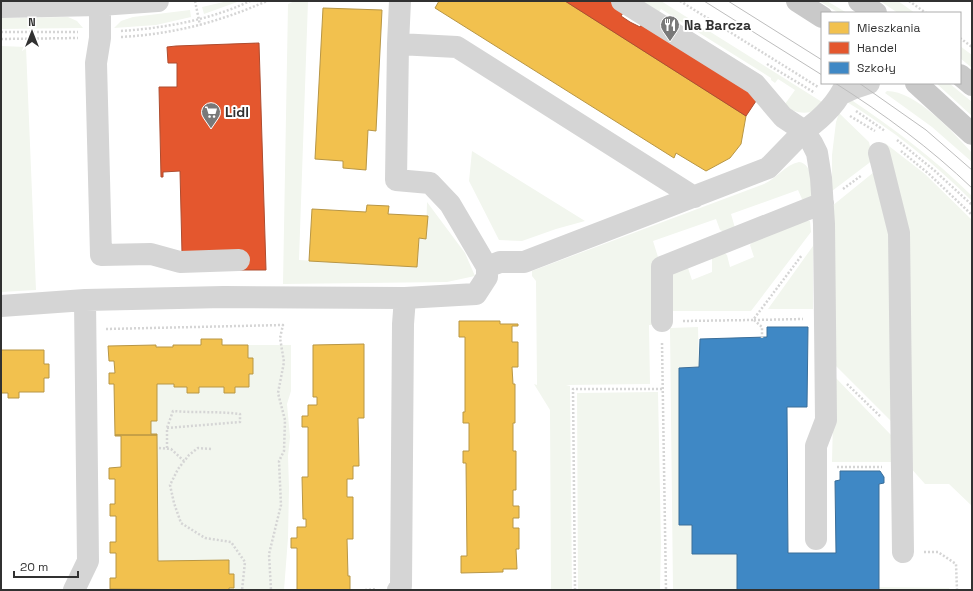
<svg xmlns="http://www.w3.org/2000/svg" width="973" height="591" font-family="'Space Grotesk',sans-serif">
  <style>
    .green { fill: #f2f6ee }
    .homes { fill: #f2c14e; stroke: #b89645 }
    .shops { fill: #e4572e; stroke: #ae4c2f }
    .schools { fill: #3f88c5; stroke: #3b6e99 }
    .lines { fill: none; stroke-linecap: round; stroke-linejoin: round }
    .path { stroke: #d5d5d5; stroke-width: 2.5; stroke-dasharray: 2 2; stroke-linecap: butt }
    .minor { stroke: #d5d5d5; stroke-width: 22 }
    .major { stroke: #c9c9c9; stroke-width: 22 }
    .tram { stroke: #bdbdbd; stroke-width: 1 }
    .labels { text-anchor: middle; stroke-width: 4; stroke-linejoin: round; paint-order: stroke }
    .poi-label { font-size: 14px; font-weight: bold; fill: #313131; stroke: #fff; text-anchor: start }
  </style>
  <rect width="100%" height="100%" fill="#fff"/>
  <!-- green -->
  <path class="green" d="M228,1H240L204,14L202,7Z
    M295,1H308L299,260L417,267L419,238H426L427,202L465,253L475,276L447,282L283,284L288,4Z
    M633,1H661L822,102L811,112C801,114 792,112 785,104L795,90L778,79L775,83L771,80V78L661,9L656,16Z
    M819,1H827L847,13H839Z
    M880,1H898L915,13H898Z
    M190,10L191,17L156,25L114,28L121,21L133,17Z
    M68,17L77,21L83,28L1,29V18Z
    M1,46L26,47L36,290L1,292Z
    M960,46L972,55V68L960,58Z
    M936,83H949L972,102V116Z
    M887,91C916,91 953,132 972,153V162L932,127L885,93Z
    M850,99C893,128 935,159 972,196V201C934,163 893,130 847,102Z
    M839,113L869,142L873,160L832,191V155L836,122Z
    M885,143L925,174L972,220V506L949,484H925L909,466L901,208Z
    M472,151L585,221L556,229L522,241L499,240L469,181Z
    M799,162C814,164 811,187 812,199L807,203L802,199L798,190L731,214L735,228L725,232L720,230L716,219L653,241L658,257V324L649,325L650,384L566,385L570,386L572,590H551L550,410L534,384L537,385L536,281L532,276V271L764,184C777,178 785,165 799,162Z
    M874,172L893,233L894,424L833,363L832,206Z
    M798,220L810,221L811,232L751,311H672L670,284L674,271L688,268L692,280L712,272V255L723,252L727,255L730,267L754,257L750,245L754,240Z
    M813,246V309H768Z
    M698,327L699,367L679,368V525H692V554H737V590H673L670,328Z
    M248,345H291V391L287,404L290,437L288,456L289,488L288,538L284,590H229V560L158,561L157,434H151V421H157V384H174V387H187L188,393H199V387H224V393H235V387L248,358Z
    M834,376L891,435L892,462H832Z
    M658,392L661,544L660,590H578L577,393Z
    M879,587L949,588L950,590H879Z"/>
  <!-- homes -->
  <path class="homes" d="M439,1H565L746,116L741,144L730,158L706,171L676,153L674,158L435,8Z
    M323,8L382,10L376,131L368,130L366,170L343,168V161L315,159Z
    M367,205L389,206L388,214L428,216L426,239L419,238L417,267L309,261L312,209L366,212Z
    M459,321H500V324H518V326H512V342H518V367H512L513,384H515V423H513V451H516V490H513V506H519V518H513V528H519V549H516L517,569H503V572L461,573V556H467L466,463H463V451H469V423H463V412H465V337H459Z
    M201,339H222V345H248V358H253V374H249V387H235V393H224V387H199V393H187V387H174V384H157V421H151V434H157V435H115L114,384H109V373H115L114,361H109L108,346L156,345V347H173V345H201Z
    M364,344V418H358L359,466H353V479H347V497H353V539H347L348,576H350V590H297V548H291V538H297V527H306V519H303L302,477H308V427H302V416H308V405H317V397H313V345Z
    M1,350H44V364H49V378H44V392H19V398H8V393H1Z
    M115,435H157L158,561L229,560V574H234V588H229V590L110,589V578H116V553H110V542H116V516H110V504H115V479H109V468L121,467V436H115Z"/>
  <!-- shops -->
  <path class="shops" d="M565,1H611L625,10L621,16L630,22L640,27L644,21L760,95L746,116Z
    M259,43L266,270H240L182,253L180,171L163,172V177H161L159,87H177V63H168L167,47L176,46Z"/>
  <!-- schools -->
  <path class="schools" d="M767,327H808L807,407H787L788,553H836L835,481L840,480V471H880L884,477V483L879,484V590H737V554H692V525H679V368L699,367L700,339L767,337Z"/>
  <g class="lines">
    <!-- path -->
    <path class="path" d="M195,1L200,25
      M680,1L818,87
      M909,1L926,13
      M121,31C165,28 210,20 250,1
      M1,32H78
      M121,37C174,34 219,22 267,1
      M960,38L972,47
      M1,39L78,38
      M767,64L815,93
      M856,111L885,131
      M850,116L875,131
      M897,140L935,171L972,205
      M901,151L929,174L972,215
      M843,189L862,175
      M754,320L803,319
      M754,320L762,327V338
      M683,321L753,320L802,255
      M106,329L283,325L280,338L284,362L278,393L285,420L284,451L279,461L281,505L269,554L271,590
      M662,343L666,590
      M847,384L880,416
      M159,448L171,449L184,461
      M167,448V428L240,422V414C217,411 195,413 173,411L167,428
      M211,449L198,448L189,455L178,469L170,485L174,503L181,523L205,538L231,542L245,562L242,590
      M837,467H882
      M924,552H938L956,564L957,590
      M365,590L377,589
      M575,590L573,389H663"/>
    <!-- minor -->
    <path class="minor" d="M400,1L398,44L457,47L694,197
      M100,5V38L96,63L101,255L151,254L180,262L239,260
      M1,7L100,5L158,1
      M841,94L854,88L869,83
      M879,153L899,233L903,552
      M487,267L500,262H524L768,168L804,131L783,117L755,84L622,1
      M1,306L85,300L224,297L405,298L476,294L487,277V267L450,204L430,183L396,180L398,44
      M662,321V267L823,203
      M816,539V446L826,420L824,224L821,178L817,153L812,143L804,131C821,119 838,103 846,83
      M74,590L88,561L85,300
      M398,590L401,586L403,324L405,298"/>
    <!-- major -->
    <path class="major" d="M797,1L822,17
      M859,1L876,13
      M960,75L972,85
      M916,83L972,134"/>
    <!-- tram -->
    <path class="tram" d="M704,1L822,75
      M728,1L822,60
      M835,83C884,114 930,148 972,188
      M859,83L926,130L972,170"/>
  </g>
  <!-- icons -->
  <defs>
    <symbol id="restaurant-pin" viewBox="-11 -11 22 30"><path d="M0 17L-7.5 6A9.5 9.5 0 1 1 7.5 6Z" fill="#797979" stroke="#fff"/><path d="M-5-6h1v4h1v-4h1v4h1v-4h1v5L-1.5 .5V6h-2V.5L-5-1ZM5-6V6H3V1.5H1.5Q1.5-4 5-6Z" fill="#fff"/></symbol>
    <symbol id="supermarket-pin" viewBox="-11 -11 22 30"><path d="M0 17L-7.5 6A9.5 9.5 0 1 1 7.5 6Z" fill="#797979" stroke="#fff"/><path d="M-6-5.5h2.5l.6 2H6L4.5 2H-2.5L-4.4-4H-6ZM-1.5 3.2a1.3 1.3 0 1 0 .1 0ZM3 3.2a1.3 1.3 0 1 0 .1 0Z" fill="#fff"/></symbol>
  </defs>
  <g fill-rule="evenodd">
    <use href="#restaurant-pin" x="659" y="14" width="22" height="30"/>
    <use href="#supermarket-pin" x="200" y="101" width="22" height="30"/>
  </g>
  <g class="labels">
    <!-- poi labels -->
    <g class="poi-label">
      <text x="684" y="30">Na Barcza</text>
      <text x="225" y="117">Lidl</text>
    </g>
  </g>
  <!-- border -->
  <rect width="973" height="591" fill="none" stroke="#313131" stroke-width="4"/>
  <!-- legend -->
  <rect x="821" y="12" width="140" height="72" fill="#ffffff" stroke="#adadad"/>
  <rect x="829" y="22" width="20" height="12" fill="#f2c14e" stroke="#adadad"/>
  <text x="857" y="32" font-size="12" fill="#313131">Mieszkania</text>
  <rect x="829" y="42" width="20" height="12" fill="#e4572e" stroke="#adadad"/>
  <text x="857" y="52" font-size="12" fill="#313131">Handel</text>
  <rect x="829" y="62" width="20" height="12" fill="#3f88c5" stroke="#adadad"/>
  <text x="857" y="72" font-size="12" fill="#313131">Szkoły</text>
  <!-- north arrow -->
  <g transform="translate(32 32)" stroke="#ffffff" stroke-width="3" paint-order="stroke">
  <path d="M0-3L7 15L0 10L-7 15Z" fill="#313131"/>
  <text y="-6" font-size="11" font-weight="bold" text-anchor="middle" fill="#313131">N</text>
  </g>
  <!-- scale -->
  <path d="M14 571v6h64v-6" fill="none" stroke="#313131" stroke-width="2"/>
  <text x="20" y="571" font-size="12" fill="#313131" stroke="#ffffff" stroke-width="3" paint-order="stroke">20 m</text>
</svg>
